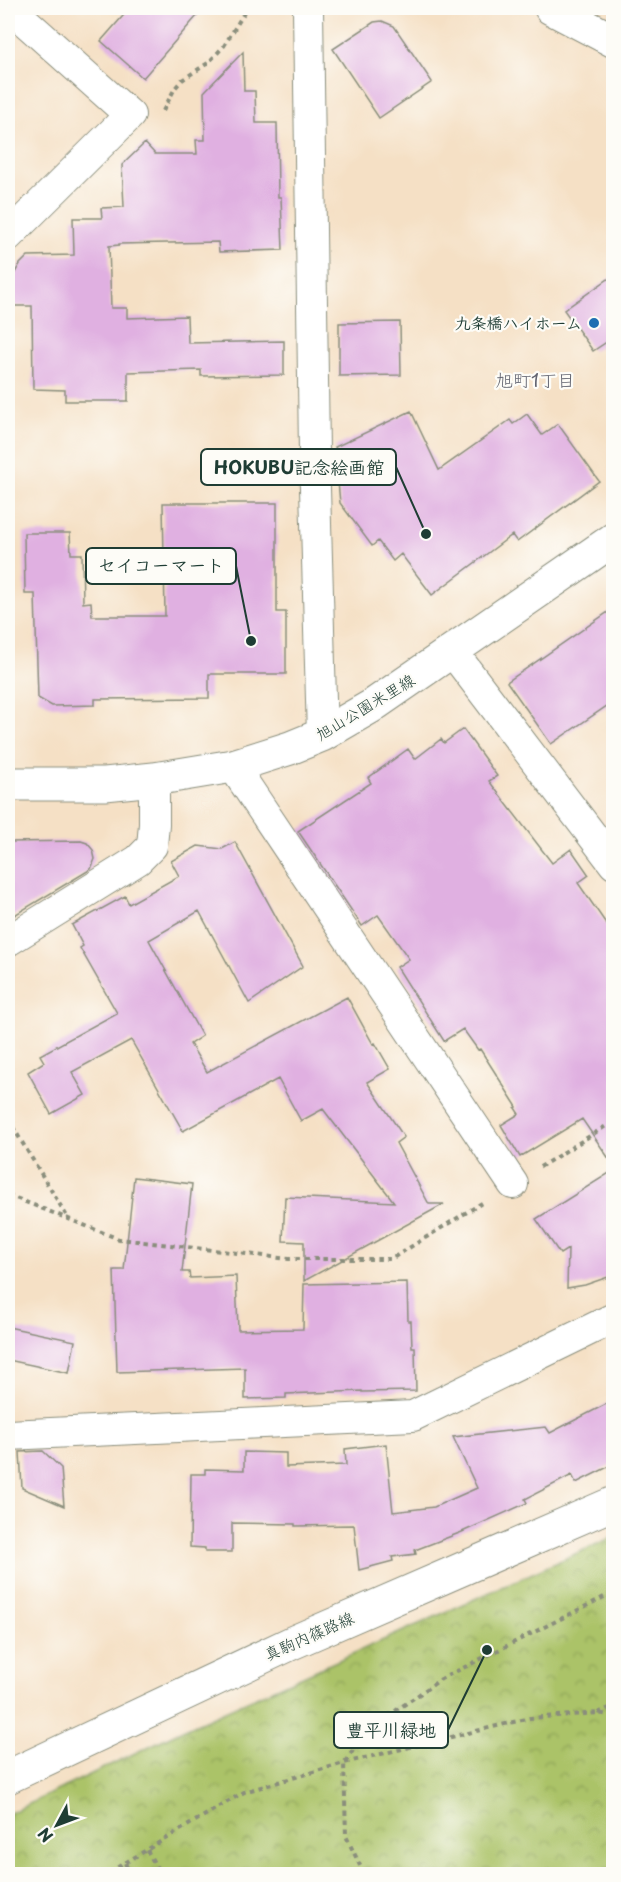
<svg xmlns="http://www.w3.org/2000/svg" width="621" height="1882" font-family="'Playpen Sans','Klee One',sans-serif">
  <style>
    .park { fill: url(#park-crowns); stroke: #65804e; stroke-width: 1.5 }
    .building { fill: #e0b0e1 }
    .lines { fill: none; stroke-linecap: round; stroke-linejoin: round }
    .street-casing { stroke: #8a8e7c; stroke-width: 32 }
    .secondary-casing { stroke: #8a8e7c; stroke-width: 35 }
    .primary-casing { stroke: #8a8e7c; stroke-width: 35 }
    .path { stroke: #8a8e7c; stroke-width: 4; stroke-dasharray: 4.5 4.5; stroke-linecap: butt }
    .street { stroke: #fff; stroke-width: 30 }
    .secondary { stroke: #fff; stroke-width: 33 }
    .primary { stroke: #fff; stroke-width: 33 }
    .poi-dot { fill: #1f6fb2; stroke: #fdfcf7; stroke-width: 2 }
    .labels { text-anchor: middle; stroke-width: 4.5; stroke-linejoin: round; paint-order: stroke }
    .poi-label { font-size: 16px; font-weight: bold; fill: #1f3d34; stroke: #fdfcf7; text-anchor: end }
    .street-label { font-size: 16px; fill: #1f3d34; stroke: #fdfcf7 }
    .neighbourhood-label { font-size: 18px; fill: #636571; stroke: #fdfcf7 }
    .leader { fill: none; stroke: #1f3d34; stroke-width: 2 }
    .callout-dot { fill: #1f3d34; stroke: #fdfcf7; stroke-width: 2 }
    .callout { fill: #fdfcf7; stroke: #1f3d34; stroke-width: 2 }
    .callout-label { font-size: 18px; text-anchor: middle; font-weight: bold; fill: #1f3d34 }
  </style>
  <defs>
    <pattern id="park-crowns" width="20" height="18" patternUnits="userSpaceOnUse" patternTransform="scale(1.5)"><rect width="20" height="18" fill="#abc368"/><path d="M2 6a3 3 0 1 1 6 0M12 15a3 3 0 1 1 6 0" fill="none" stroke="#8ba056"/></pattern>
  </defs>
  <rect width="100%" height="100%" fill="#fdfcf7"/>
  <filter id="ink" filterUnits="userSpaceOnUse"><feTurbulence type="fractalNoise" baseFrequency=".0167" numOctaves="2"/><feDisplacementMap in="SourceGraphic" scale="12" xChannelSelector="R" yChannelSelector="G"/><feConvolveMatrix kernelMatrix="1 2 1 2 8 2 1 2 1" color-interpolation-filters="sRGB"/></filter>
  <filter id="wash" filterUnits="userSpaceOnUse"><feTurbulence type="fractalNoise" baseFrequency=".008" numOctaves="4" result="noise"/><feDisplacementMap in="SourceGraphic" scale="24" xChannelSelector="R" yChannelSelector="G"/><feGaussianBlur stdDeviation="1.35" result="paint"/><feColorMatrix in="noise" values="0 0 0 0 0 0 0 0 0 0 0 0 0 0 0 0 0 1.4 0 .05"/><feComposite in="paint" operator="in"/></filter>
  <g filter="url(#wash)">
    <rect width="100%" height="100%" fill="#f5e0c5"/>
    <!-- park -->
    <path class="park" d="M613,1537V1874H8V1814L185,1729Z"/>
    <g id="blocks">
      <!-- building -->
      <path class="building" d="M130,8H204L143,78L101,41Z
        M382,21L394,26L432,82L379,118L333,49L374,22Z
        M243,52L244,91H255L256,123H277L278,197H281L283,250L219,252L218,242L119,244V245L109,246L111,308H127V318L187,316L188,343L284,341V375L201,376V370L128,372V401H65V390L33,389L32,306H14L13,276L20,264L28,256L74,255L73,218H102L101,208L124,207L122,165L145,143L155,154H197L196,140H205L204,92Z
        M614,275V337L593,351L564,310Z
        M400,322L401,375L339,376V323Z
        M411,411L439,470L510,420L513,424L527,414L542,435L558,424L599,481L517,542L512,535L432,595L401,554L393,561L378,541L372,546L340,503L337,471L345,467L335,447Z
        M163,503H277V612H286V674H209V698L95,699V705L52,706L38,698L35,594H25L24,533H70L71,554H82L83,603L91,602L92,616H165Z
        M614,608V701L551,744L507,682Z
        M463,729L497,776L489,781L552,863L571,849L589,875L578,883L614,935V1166L582,1119L520,1157L501,1125L519,1114L515,1108L517,1107L480,1049L478,1050L463,1029L444,1041L397,967L409,959L378,915L362,926L298,831L371,783L368,778L408,749L415,759L441,739L444,743Z
        M81,841L87,843L93,850L95,859L91,869L8,919V842Z
        M235,842L303,966L249,1003L199,911L149,940L202,1036L190,1044L207,1072L347,997L373,1044L375,1043L390,1069L367,1082L404,1137L396,1143L429,1204H444L304,1281V1242L283,1241L285,1197L394,1202L323,1109L301,1121L278,1079L183,1131L131,1040L72,1072L85,1095L51,1114L28,1072L44,1062L40,1055L117,1013L80,948L83,946L72,925L125,896L129,904L179,876L171,861L198,846L222,849Z
        M614,1170V1275L585,1285L567,1288L568,1249L560,1254L536,1219Z
        M134,1177L192,1184L182,1272H189L190,1278L236,1276L238,1330L303,1329L304,1284L407,1282L408,1321H411L412,1347H415L416,1391L362,1392V1391L286,1394V1398L245,1399V1368L117,1372L114,1270H124Z
        M8,1327L75,1341L69,1373L8,1360Z
        M614,1400V1464L576,1483L572,1475L525,1499L527,1503L462,1532L415,1550L416,1554L392,1557L393,1561L359,1570L354,1525L295,1526V1524L232,1523V1552H205V1548L190,1547L191,1474H205V1469L244,1470V1452L286,1453V1467L346,1465L345,1449L386,1444L393,1512L434,1507L477,1488L453,1437L546,1427L550,1433Z
        M43,1451L61,1468L64,1506L22,1488L20,1452Z"/>
    </g>
  </g>
  <g filter="url(#ink)">
    <use href="#blocks" fill-opacity="0" stroke="#8a8e7c" stroke-width="1.5"/>
    <g class="lines">
      <defs>
        <path id="street" d="M308,8L314,453L322,735
          M8,236L130,115L10,8
          M452,651L614,864
          M233,766L513,1184
          M8,941L138,860L152,846L154,824V779
          M8,1435L413,1416L614,1318"/>
        <path id="secondary" d="M551,8L614,41"/>
        <path id="primary" d="M8,784H105L154,779L233,766L290,748L322,735L372,706L614,539
          M8,1777L294,1642L614,1503"/>
      </defs>
      <!-- street casing -->
      <use href="#street" class="street-casing"/>
      <!-- secondary casing -->
      <use href="#secondary" class="secondary-casing"/>
      <!-- primary casing -->
      <use href="#primary" class="primary-casing"/>
      <!-- path -->
      <path class="path" d="M163,111L175,88L182,80L208,63L224,46L247,8
        M8,1119L68,1218
        M540,1167L614,1121
        M8,1195L119,1239L289,1259H391L485,1201
        M598,1713L614,1706
        M147,1850L160,1874
        M125,1863L130,1874
        M112,1874L118,1867L244,1792L344,1763L530,1718L598,1713L614,1716
        M364,1874L346,1836L344,1763L368,1730L441,1679L614,1592"/>
      <!-- street -->
      <use href="#street" class="street"/>
      <!-- secondary -->
      <use href="#secondary" class="secondary"/>
      <!-- primary -->
      <use href="#primary" class="primary"/>
    </g>
  </g>
  <!-- markers -->
  <circle class="poi-dot" cx="594" cy="323" r="6"/>
  <g class="labels">
    <!-- poi labels -->
    <g class="poi-label">
      <text x="582" y="329">九条橋ハイホーム</text>
    </g>
    <!-- street labels -->
    <g class="street-label">
      <text transform="translate(365 707) rotate(-31)" y="6">旭山公園米里線</text>
      <text transform="translate(309 1636) rotate(-24)" y="6">真駒内篠路線</text>
    </g>
    <!-- neighbourhood labels -->
    <g class="neighbourhood-label">
      <text x="535" y="387">旭町1丁目</text>
    </g>
  </g>
  <!-- callouts -->
  <path class="leader" d="M426 534L396 467M251 641L236 566M487 1650L448 1730"/>
  <g class="callout-dot">
    <circle cx="426" cy="534" r="6"/>
    <circle cx="251" cy="641" r="6"/>
    <circle cx="487" cy="1650" r="6"/>
  </g>
  <g class="callout">
    <rect x="201" y="449" width="195" height="36" rx="6"/>
    <rect x="86" y="548" width="150" height="36" rx="6"/>
    <rect x="334" y="1712" width="114" height="36" rx="6"/>
  </g>
  <g class="callout-label">
    <text x="299" y="474">HOKUBU記念絵画館</text>
    <text x="161" y="572">セイコーマート</text>
    <text x="391" y="1737">豊平川緑地</text>
  </g>
  <!-- margin -->
  <rect width="621" height="1882" fill="none" stroke="#fdfcf7" stroke-width="30"/>
  <!-- north arrow -->
  <g transform="translate(57 1825) rotate(229)" stroke="#fdfcf7" stroke-width="4.5" paint-order="stroke">
  <path d="M0-4.5L10 22L0 15L-10 22Z" fill="#1f3d34"/>
  <text y="-9" font-size="16" font-weight="bold" text-anchor="middle" fill="#1f3d34">N</text>
  </g>
</svg>
